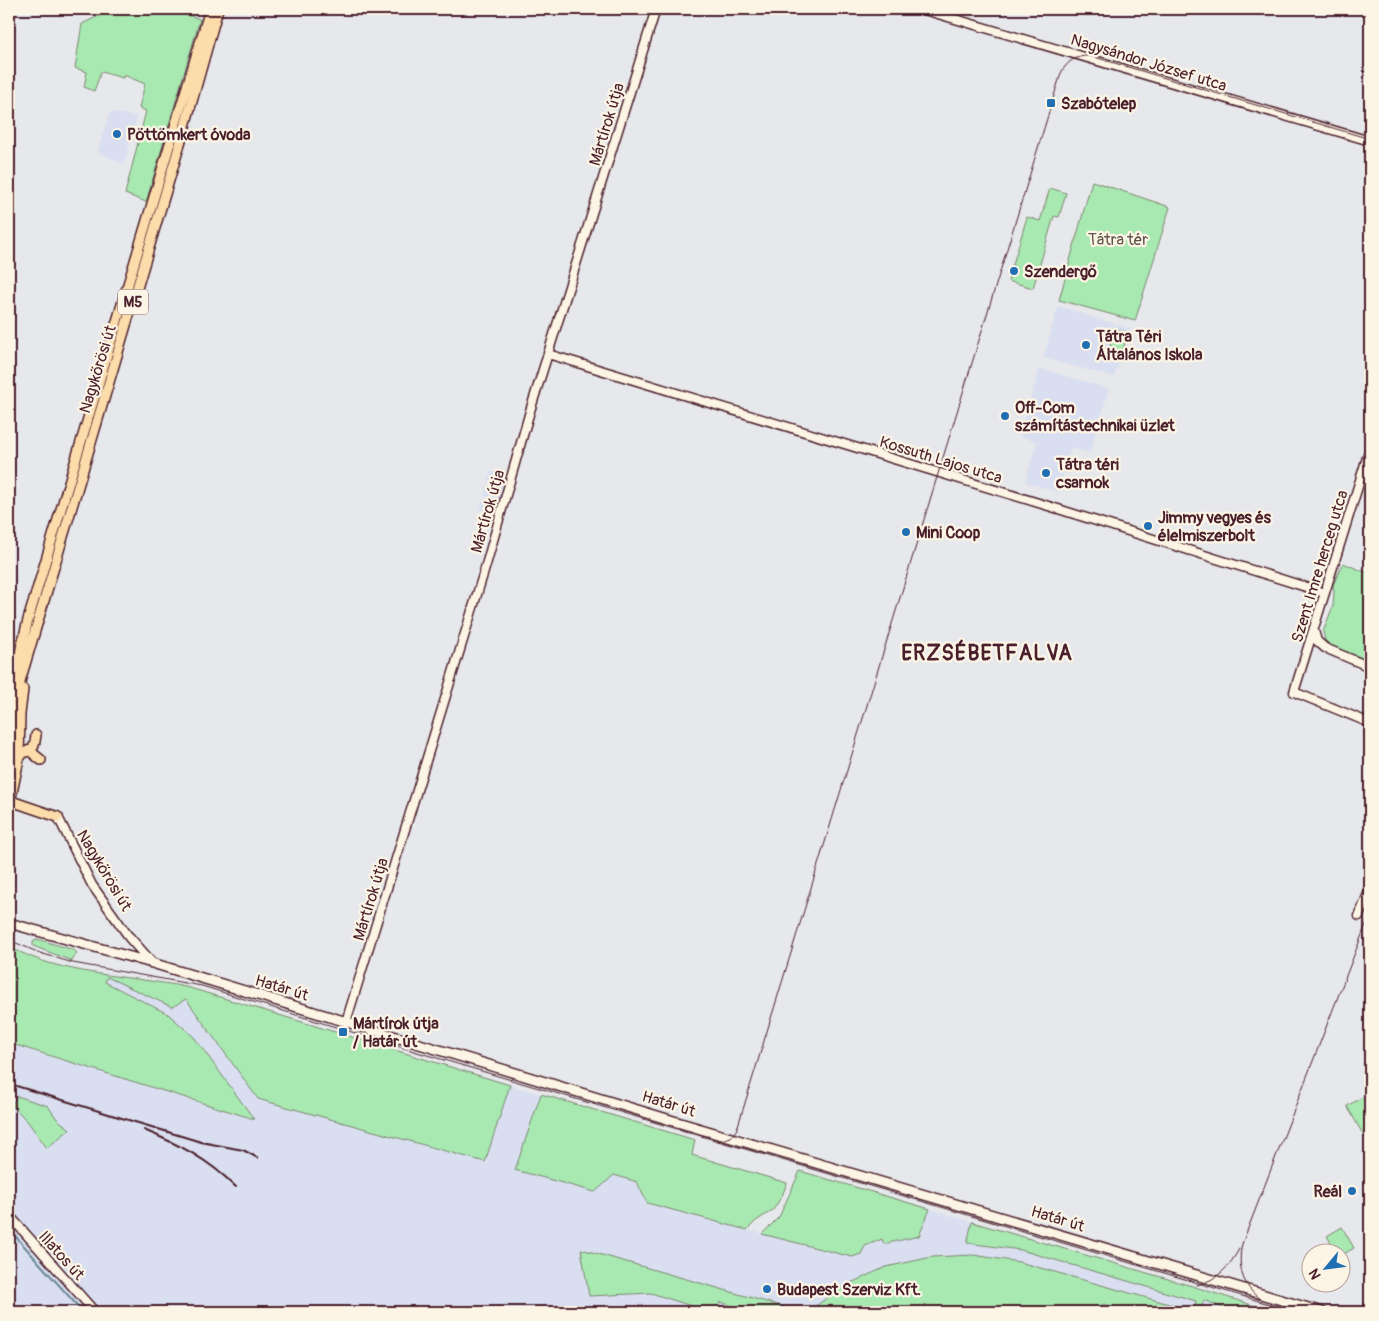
<svg xmlns="http://www.w3.org/2000/svg" width="1379" height="1321" font-family="Pangolin,sans-serif">
  <style>
    .built { fill: #d9dff0 }
    .green { fill: #a8e9b1; stroke: #79846e }
    .lines { fill: none; stroke-linecap: round; stroke-linejoin: round }
    .stream { stroke: #6a8896; stroke-width: 2 }
    .tertiary-casing { stroke: #4a1f2b; stroke-width: 11 }
    .secondary-casing { stroke: #4a1f2b; stroke-width: 12 }
    .primary-casing { stroke: #4a1f2b; stroke-width: 12 }
    .tertiary { stroke: #fcf5e5; stroke-width: 8 }
    .secondary { stroke: #fcf5e5; stroke-width: 9 }
    .primary { stroke: #fddcac; stroke-width: 9 }
    .tram { stroke: #4a1f2b; stroke-width: 1 }
    .rail { stroke: #4a1f2b; stroke-width: 2 }
    .poi-dot { fill: #1f6fb2; stroke: #fcf5e5; stroke-width: 2 }
    .labels { text-anchor: middle; stroke-width: 4.5; stroke-linejoin: round; paint-order: stroke }
    .shield { fill: #fcf5e5; stroke: #7f5f63; stroke-width: 1 }
    .shield-label { font-size: 15px; font-weight: bold; fill: #4a1f2b }
    .street-label { font-size: 16px; fill: #4a1f2b; stroke: #fcf5e5 }
    .poi-label { font-size: 16px; font-weight: bold; fill: #4a1f2b; stroke: #fcf5e5; text-anchor: start }
    .park-label { font-size: 16px; fill: #62524c; stroke: #fcf5e5 }
    .district-label { font-size: 21px; font-weight: bold; letter-spacing: 1px; fill: #4a1f2b; stroke: #fcf5e5 }
  </style>
  <rect width="100%" height="100%" fill="#e7e8eb"/>
  <filter id="ink" filterUnits="userSpaceOnUse"><feTurbulence type="fractalNoise" baseFrequency=".02" numOctaves="2"/><feDisplacementMap in="SourceGraphic" scale="10" xChannelSelector="R" yChannelSelector="G"/><feConvolveMatrix kernelMatrix="1 2 1 2 8 2 1 2 1" color-interpolation-filters="sRGB"/></filter>
  <g filter="url(#ink)">
    <!-- built -->
    <path class="built" d="M110,112L137,117L124,164L97,152Z
      M1058,306L1130,329L1114,377L1043,358Z
      M1040,368L1109,389L1090,453L1071,448L1058,492L1025,482L1037,442L1019,436Z
      M491,471L506,475L495,514L480,509L482,500L488,502L489,497L484,495L487,486L492,487L494,482L488,480Z
      M107,976L172,1007L186,999L258,1099L485,1162L510,1085L541,1094L515,1170L614,1175L637,1182L647,1203L852,1257L865,1246L882,1239H903L919,1236L930,1209L972,1222L967,1242L1021,1250L1197,1301L1193,1311L1019,1262L973,1255L950,1256L906,1262L886,1267L844,1286L807,1312H787L790,1310L581,1249L589,1296L651,1293L710,1312H9V1043L253,1119L168,1013L105,982Z
      M1203,1300L1221,1308L1233,1312H1200Z
      M721,1302L744,1310V1312H716Z"/>
    <!-- green -->
    <path class="green" d="M113,9H180L179,13L200,19L146,202L125,194L146,111L139,108L145,84L124,75L123,78L101,72L94,91L84,87L87,72L75,68L82,24Z
      M1092,181L1170,207L1135,321L1059,300Z
      M1050,188L1066,193L1059,217L1054,216L1033,288L1008,281L1027,217L1040,221Z
      M1116,329L1128,333L1121,357L1108,352Z
      M1343,563L1370,574V661L1331,646L1325,640L1323,632L1333,606L1334,593L1333,585Z
      M37,939L74,950L77,953L72,961L33,946V942Z
      M9,947C24,954 40,961 56,965C100,977 146,978 190,988L510,1085L485,1162L258,1099L186,999L172,1007L107,977L105,982L168,1014L194,1037L254,1119L9,1043Z
      M1370,1093V1126L1365,1138L1347,1106Z
      M541,1094L695,1140L692,1155L787,1183L782,1196L773,1210L756,1221L747,1230L647,1203L637,1182L614,1175L595,1192L515,1170Z
      M17,1096L48,1106L57,1119L70,1129L47,1148L28,1122L12,1105Z
      M800,1171L930,1209L919,1236L884,1244L882,1239L865,1246L861,1254L852,1257L762,1234L779,1217Z
      M972,1222L1192,1286L1274,1312H1233L1204,1300L1200,1312H1163L1158,1311L1156,1312H1131L1103,1304L1100,1312H807L844,1286L886,1267L932,1257L973,1255L1019,1262L1194,1311L1196,1301L1021,1250L967,1243Z
      M1342,1227L1354,1248L1342,1255V1254L1337,1253L1327,1236Z
      M581,1249L791,1309L787,1312H744V1310L721,1302L716,1312H710L651,1293L589,1296Z"/>
    <g class="lines">
      <!-- stream -->
      <path class="stream" d="M9,1229L83,1312"/>
      <defs>
        <path id="tertiary" d="M921,9L1370,141
          M548,354L1055,508L1325,593
          M1370,448L1294,692L1370,723
          M1314,631L1317,641L1325,648L1370,667
          M58,817L92,885L129,937
          M1359,916L1370,889
          M346,1022L486,565L530,411L656,9
          M9,1215L95,1312"/>
        <path id="secondary" d="M9,923L152,963L677,1122L1322,1312
          M129,937L152,963"/>
        <path id="primary" d="M9,697L28,620L210,9
          M9,739L21,678L182,137L218,9
          M30,751L41,760
          M19,759L23,753C35,748 34,748 36,735
          M11,799L14,802L58,817
          M9,807L19,759L20,714L23,689"/>
      </defs>
      <!-- tertiary casing -->
      <use href="#tertiary" class="tertiary-casing"/>
      <!-- secondary casing -->
      <use href="#secondary" class="secondary-casing"/>
      <!-- primary casing -->
      <use href="#primary" class="primary-casing"/>
      <!-- tertiary -->
      <use href="#tertiary" class="tertiary"/>
      <!-- secondary -->
      <use href="#secondary" class="secondary"/>
      <!-- primary -->
      <use href="#primary" class="primary"/>
      <!-- tram -->
      <path class="tram" d="M9,940L40,953L73,963L202,986L417,1052L1296,1312
        M718,1141L731,1137L737,1129L1061,73C1067,61 1077,55 1091,56L1370,139
        M1197,1285C1218,1280 1230,1266 1239,1249
        M1261,1300C1242,1286 1237,1266 1242,1244L1370,914"/>
      <!-- rail -->
      <path class="rail" d="M13,1085L201,1142L243,1150L258,1158
        M144,1130C180,1145 208,1159 236,1187"/>
    </g>
  </g>
  <!-- markers -->
  <g class="poi-dot">
    <rect x="1046" y="98" width="10" height="10" rx="2.5"/>
    <circle cx="117" cy="134" r="5"/>
    <circle cx="1014" cy="271" r="5"/>
    <circle cx="1086" cy="345" r="5"/>
    <circle cx="1005" cy="416" r="5"/>
    <circle cx="1046" cy="473" r="5"/>
    <circle cx="1148" cy="526" r="5"/>
    <circle cx="906" cy="532" r="5"/>
    <rect x="338" y="1027" width="10" height="10" rx="2.5"/>
    <circle cx="1352" cy="1191" r="5"/>
    <circle cx="767" cy="1289" r="5"/>
  </g>
  <g class="labels">
    <!-- shield labels -->
    <rect class="shield" x="118" y="289.5" width="30" height="25" rx="4"/>
    <g class="shield-label">
      <text x="133" y="307">M5</text>
    </g>
    <!-- street labels -->
    <g class="street-label">
      <text transform="translate(1149 62) rotate(17)" y="6">Nagysándor József utca</text>
      <text transform="translate(606 124) rotate(-73)" y="6">Mártírok útja</text>
      <text transform="translate(97 369) rotate(-73)" y="6">Nagykőrösi út</text>
      <text transform="translate(941 459) rotate(17)" y="6">Kossuth Lajos utca</text>
      <text transform="translate(487 511) rotate(-74)" y="6">Mártírok útja</text>
      <text transform="translate(1319 566) rotate(-73)" y="6">Szent Imre herceg utca</text>
      <text transform="translate(105 870) rotate(59)" y="6">Nagykőrösi út</text>
      <text transform="translate(370 899) rotate(-73)" y="6">Mártírok útja</text>
      <text transform="translate(282 987) rotate(17)" y="6">Határ út</text>
      <text transform="translate(669 1103) rotate(17)" y="6">Határ út</text>
      <text transform="translate(1058 1218) rotate(17)" y="6">Határ út</text>
      <text transform="translate(62 1255) rotate(48)" y="6">Illatos út</text>
    </g>
    <!-- poi labels -->
    <g class="poi-label">
      <text x="1061" y="109">Szabótelep</text>
      <text x="127" y="140">Pöttömkert óvoda</text>
      <text x="1024" y="277">Szendergő</text>
      <text x="1096" y="342">Tátra Téri<tspan x="1096" dy="18">Általános Iskola</tspan></text>
      <text x="1015" y="413">Off-Com<tspan x="1015" dy="18">számítástechnikai üzlet</tspan></text>
      <text x="1056" y="470">Tátra téri<tspan x="1056" dy="18">csarnok</tspan></text>
      <text x="1158" y="523">Jimmy vegyes és<tspan x="1158" dy="18">élelmiszerbolt</tspan></text>
      <text x="916" y="538">Mini Coop</text>
      <text x="353" y="1029">Mártírok útja<tspan x="353" dy="18">/ Határ út</tspan></text>
      <text x="1342" y="1197" text-anchor="end">Reál</text>
      <text x="777" y="1295">Budapest Szerviz Kft.</text>
    </g>
    <!-- park labels -->
    <g class="park-label">
      <text x="1118" y="245">Tátra tér</text>
    </g>
    <!-- district labels -->
    <g class="district-label">
      <text x="987" y="660">ERZSÉBETFALVA</text>
    </g>
  </g>
  <!-- margin -->
  <rect width="1379" height="1321" fill="none" stroke="#fcf5e5" stroke-width="30"/>
  <rect x="15" y="15" width="1349" height="1291" fill="none" stroke="#4a1f2b" stroke-width="2" filter="url(#ink)"/>
  <!-- north arrow -->
  <g transform="translate(1326 1268) rotate(241)"><circle r="24" fill="#fcf5e5" stroke="#b59f9b"/>
  <path d="M0-4L9 19L0 12L-9 19Z" fill="#1f6fb2"/>
  <text y="-8" font-size="14" font-weight="bold" text-anchor="middle" fill="#4a1f2b">N</text>
  </g>
</svg>
